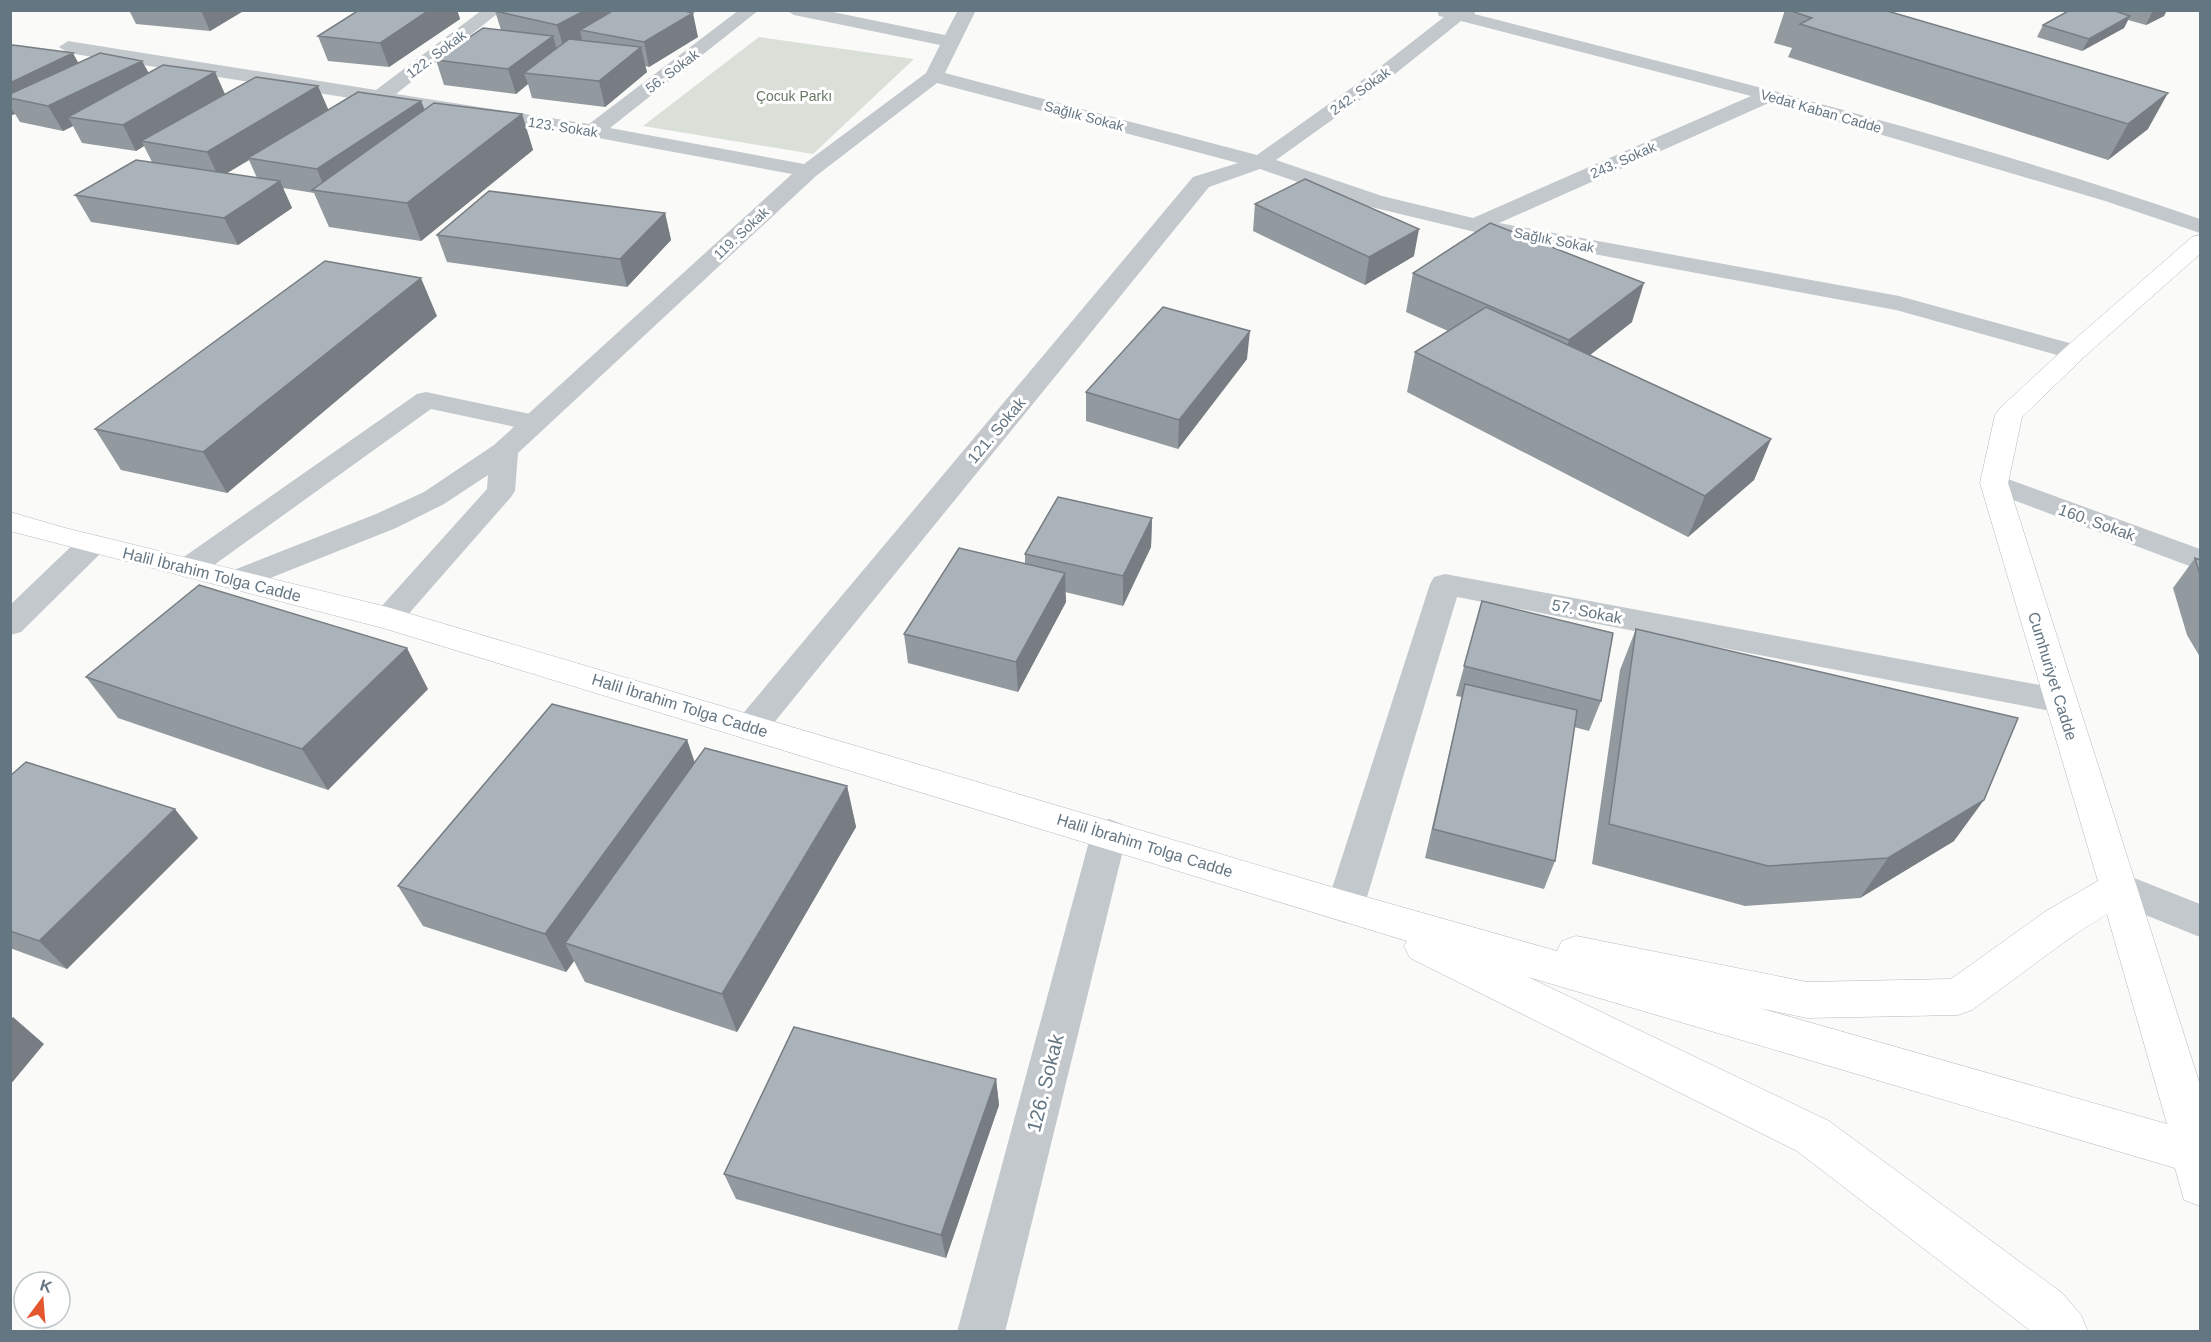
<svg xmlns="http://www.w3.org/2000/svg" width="2211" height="1342" font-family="Helvetica,sans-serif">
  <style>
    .green { fill: #dadfd7 }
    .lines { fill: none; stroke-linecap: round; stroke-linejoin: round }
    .secondary-casing { stroke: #b3babf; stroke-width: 1 }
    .lane { fill: #c3c8cc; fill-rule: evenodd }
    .street { fill: #c3c8cc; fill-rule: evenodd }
    .secondary { fill: #fff; fill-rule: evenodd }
    .wall { fill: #929a9f; fill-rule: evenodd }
    .shaded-wall { fill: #777d82 }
    .building { fill: #aab3b9; stroke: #777d82; stroke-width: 1.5 }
    .labels { text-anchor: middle; stroke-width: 6; stroke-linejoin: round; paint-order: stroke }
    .far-street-label { font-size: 14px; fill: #657683; stroke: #fff }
    .far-park-label { font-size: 14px; fill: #687a64; stroke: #fff }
    .street-label { font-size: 16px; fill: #657683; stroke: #fff }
    .near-street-label { font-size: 20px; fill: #657683; stroke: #fff }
  </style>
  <rect width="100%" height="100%" fill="#fafaf8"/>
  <!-- green -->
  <path class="green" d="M759,37L914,59L813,154L643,126Z"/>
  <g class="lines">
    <defs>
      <path id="secondary" d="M2200,235V254L2084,357L2022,417L2008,483L2200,1085V1206L2184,1200L2175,1168L1528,977L1829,1121L2062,1293L2081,1315L2088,1332H2032L1797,1151L1410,958L1404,946L1407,941L383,628L10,531V512L65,528L387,607L1345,891L1557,951L1562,941L1576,936L1807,982L1951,979L2046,911L2098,881L1980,483L1995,415L1999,409L2066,347L2192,237ZM2107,914L2167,1124L1759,1008L1807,1018L1958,1015L1972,1010L2074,935Z"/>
    </defs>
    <!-- secondary casing -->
    <use href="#secondary" class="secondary-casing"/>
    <!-- lane -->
    <path class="lane" d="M426,392L544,417L548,423L544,429L534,431L431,409L200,575L189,578L178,575L174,568L178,561L417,394Z"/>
    <!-- street -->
    <path class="street" d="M482,10H502L396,94L589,124L739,10H759L610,128L804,164L926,73L940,45L794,15L786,10H823L945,35L958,10H976L945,73L1257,155L1371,74L1444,17L1439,16L1437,10H1477L1474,14C1718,76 1963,137 2200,219V233L2105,201L1771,102L1499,223L1899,296L2084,347L2088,352L2084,357L2075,360L1896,310L1475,232L1367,206L1260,169L1209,187L764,735L752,739L740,735L735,726L740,717L1193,177L1238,163L937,83L816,176L518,453L515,491L511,497L398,626L387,629L376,626L371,618L487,489L488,475L444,504L396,528L248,587L237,590L226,587L222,580L226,573L376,514L424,492L494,445L792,174L593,137L68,53L59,47L68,41L376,90ZM1461,21L1751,96L1473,218L1382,196L1276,160L1385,82Z
      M1994,474L2200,549V570L1984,489L1980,483L1984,477Z
      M92,534L103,537L107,544L103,551L21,632L10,635V605L81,537Z
      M1445,574L2061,689L2073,692L2078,701L2073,710L2061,713L1457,597L1364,907L1359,918L1345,923L1331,918L1326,907L1430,584L1434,577Z
      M1109,819L1122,824L1127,834L1005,1332H957L1091,834L1096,824Z
      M2119,872L2200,904V937L2106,899L2100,888L2106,877Z"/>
    <!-- secondary -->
    <use href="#secondary" class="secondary"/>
  </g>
  <!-- wall -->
  <path class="wall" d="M129,10H245L210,31L136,24Z
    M359,10H457L460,19L389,67L328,61L318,36Z
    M1785,10H1884L2148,129L2108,160L1788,57L1792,48L1774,43Z
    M2070,10H2167L2164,16L2146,25L2128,20L2124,28L2082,51L2037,37L2043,25Z
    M495,11L612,12L698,37L649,67L645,66L647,72L605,107L532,98L528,84L516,94L444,85L436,60L501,30Z
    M10,46L78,63L142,61L149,73L215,72L225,94L328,110L421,101L425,110L522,114L533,150L421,241L329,227L314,193L283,188L292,208L238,245L91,222L75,195L152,162L144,146L136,151L82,143L73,126L63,131L20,122L15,114L10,115ZM249,160L257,178L227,173Z
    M1255,204L1414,256L1365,285L1253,231Z
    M665,213L671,240L627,287L447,262L437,235Z
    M1413,273L1632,322L1590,355L1771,439L1754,480L1688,537L1407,392L1415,352L1448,331L1406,312Z
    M437,316L227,493L121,470L95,429Z
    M1247,359L1178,449L1086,421V392Z
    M1152,518L1151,547L1123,606L1065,592L1066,602L1018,692L908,663L904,634L1025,563V554Z
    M2195,558L2200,560V657L2187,635L2173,588Z
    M1482,601L1601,701L1589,731L1574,727L1555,861L1544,889L1425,858L1462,697L1456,696Z
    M1636,629L1954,841L1860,898L1745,906L1592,864L1620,670Z
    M86,677L428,689L328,790L118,718Z
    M687,740L694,762L847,786L856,827L737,1032L585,982L574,961L566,972L423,926L398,886Z
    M10,776L198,838L67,969L10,948Z
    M996,1079L999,1105L946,1258L736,1199L724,1174Z"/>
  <!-- shaded-wall -->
  <path class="shaded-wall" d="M201,10H245L210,31Z
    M429,10H457L460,19L389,67L380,43Z
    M586,10H612L615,23L580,30L582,39L564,49L557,25Z
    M2156,10H2167L2164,16L2146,25L2152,12Z
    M693,13L698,37L649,67L644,42Z
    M2130,16L2124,28L2082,51L2089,39Z
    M553,36L560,60L524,73L528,84L516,94L508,69Z
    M641,47L647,72L605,107L599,81Z
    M73,53L86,77L10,98V83Z
    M142,61L155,86L68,117L73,126L63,131L48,106Z
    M215,72L226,97L141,141L144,146L136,151L123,125Z
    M318,86L329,111L248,158L249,160L219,178L207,152Z
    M2168,93L2148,129L2108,160L2128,124Z
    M421,101L431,127L326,192L317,169Z
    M10,107L15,114L12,115L10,113Z
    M522,114L533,150L421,241L407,203Z
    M280,181L292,208L238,245L224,218Z
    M665,213L671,240L627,287L620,259Z
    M1419,229L1414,256L1365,285L1369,257Z
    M421,278L437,316L227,493L203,452Z
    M1644,283L1632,322L1558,380L1569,340Z
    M1250,331L1247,359L1178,449L1179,420Z
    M1771,439L1754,480L1688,537L1705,496Z
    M1152,518L1151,547L1123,606V576Z
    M1065,573L1066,602L1018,692L1016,662Z
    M407,648L428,689L328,790L302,749Z
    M687,740L701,780L565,943L574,961L566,972L545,934Z
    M847,786L856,827L737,1032L722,994Z
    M1984,800L1954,841L1860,898L1888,858Z
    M175,809L198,838L67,969L39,941Z
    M13,1017L44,1044L10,1085V1020Z
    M996,1079L999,1105L946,1258L941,1235Z"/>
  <!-- building -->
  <path class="building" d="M359,10H429L380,43L318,36Z
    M496,10H586L557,25L495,11Z
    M614,10H680L693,13L644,42L580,30Z
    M1788,10H1884L2168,93L2128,124L1800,24L1812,18Z
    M2070,10H2112L2130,16L2089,39L2043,25Z
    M483,28L553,36L508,69L436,60Z
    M569,39L641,47L599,81L524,73Z
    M13,45L73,53L10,83V46Z
    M100,53L142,61L48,106L10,98V94Z
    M163,65L215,72L123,125L68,117Z
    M256,77L318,86L207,152L141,141Z
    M358,92L421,101L317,169L248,158Z
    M434,103L522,114L407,203L312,190Z
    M136,160L280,181L224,218L75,195Z
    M1305,179L1419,229L1369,257L1255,204Z
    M489,191L665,213L620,259L437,235Z
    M1490,223L1644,283L1569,340L1413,273Z
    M325,261L421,278L203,452L95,429Z
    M1163,307L1250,331L1179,420L1086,392Z
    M1486,307L1771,439L1705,496L1415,352Z
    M1058,497L1152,518L1123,576L1025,554Z
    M959,548L1065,573L1016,662L904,634Z
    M2195,558L2200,560V574Z
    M199,585L407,648L302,749L86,677Z
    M1482,601L1613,633L1601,701L1464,666Z
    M1636,629L2018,718L1984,800L1888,858L1768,866L1609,824Z
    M1465,684L1577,710L1555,861L1433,829Z
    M552,704L687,740L545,934L398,886Z
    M705,748L847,786L722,994L565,943Z
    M26,762L175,809L39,941L10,931V776Z
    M794,1027L996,1079L941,1235L724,1174Z"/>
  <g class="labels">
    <!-- far-street labels -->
    <g class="far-street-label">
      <text transform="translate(436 54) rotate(-37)" y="5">122. Sokak</text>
      <text transform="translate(672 71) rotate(-37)" y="5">56. Sokak</text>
      <text transform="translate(1360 91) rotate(-36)" y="5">242. Sokak</text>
      <text transform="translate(1821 111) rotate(16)" y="5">Vedat Kaban Cadde</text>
      <text transform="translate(1084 116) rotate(15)" y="5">Sağlık Sokak</text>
      <text transform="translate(563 127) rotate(9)" y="5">123. Sokak</text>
      <text transform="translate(1623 160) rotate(-24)" y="5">243. Sokak</text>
      <text transform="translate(741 233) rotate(-43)" y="5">119. Sokak</text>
      <text transform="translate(1554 240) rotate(11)" y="5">Sağlık Sokak</text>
    </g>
    <!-- far-park labels -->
    <g class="far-park-label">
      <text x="794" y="101">Çocuk Parkı</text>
    </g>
    <!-- street labels -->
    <g class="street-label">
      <text transform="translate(996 430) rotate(-50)" y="6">121. Sokak</text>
      <text transform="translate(2097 522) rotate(20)" y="6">160. Sokak</text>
      <text transform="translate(212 574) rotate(14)" y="6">Halil İbrahim Tolga Cadde</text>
      <text transform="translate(1587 611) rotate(11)" y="6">57. Sokak</text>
      <text transform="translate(2053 676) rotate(73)" y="6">Cumhuriyet Cadde</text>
      <text transform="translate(680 705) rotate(17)" y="6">Halil İbrahim Tolga Cadde</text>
      <text transform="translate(1145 845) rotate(17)" y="6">Halil İbrahim Tolga Cadde</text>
    </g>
    <!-- near-street labels -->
    <g class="near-street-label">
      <text transform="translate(1045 1083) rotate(-76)" y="7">126. Sokak</text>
    </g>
  </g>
  <!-- border -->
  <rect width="2211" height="1342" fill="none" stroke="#657683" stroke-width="24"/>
  <!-- north arrow -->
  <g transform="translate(42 1300) rotate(16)"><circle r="28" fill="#ffffff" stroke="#c1c8cd" stroke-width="1.5"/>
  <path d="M0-4.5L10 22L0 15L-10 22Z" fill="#e4572e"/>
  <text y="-9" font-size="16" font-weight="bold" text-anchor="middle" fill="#657683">K</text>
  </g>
</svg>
